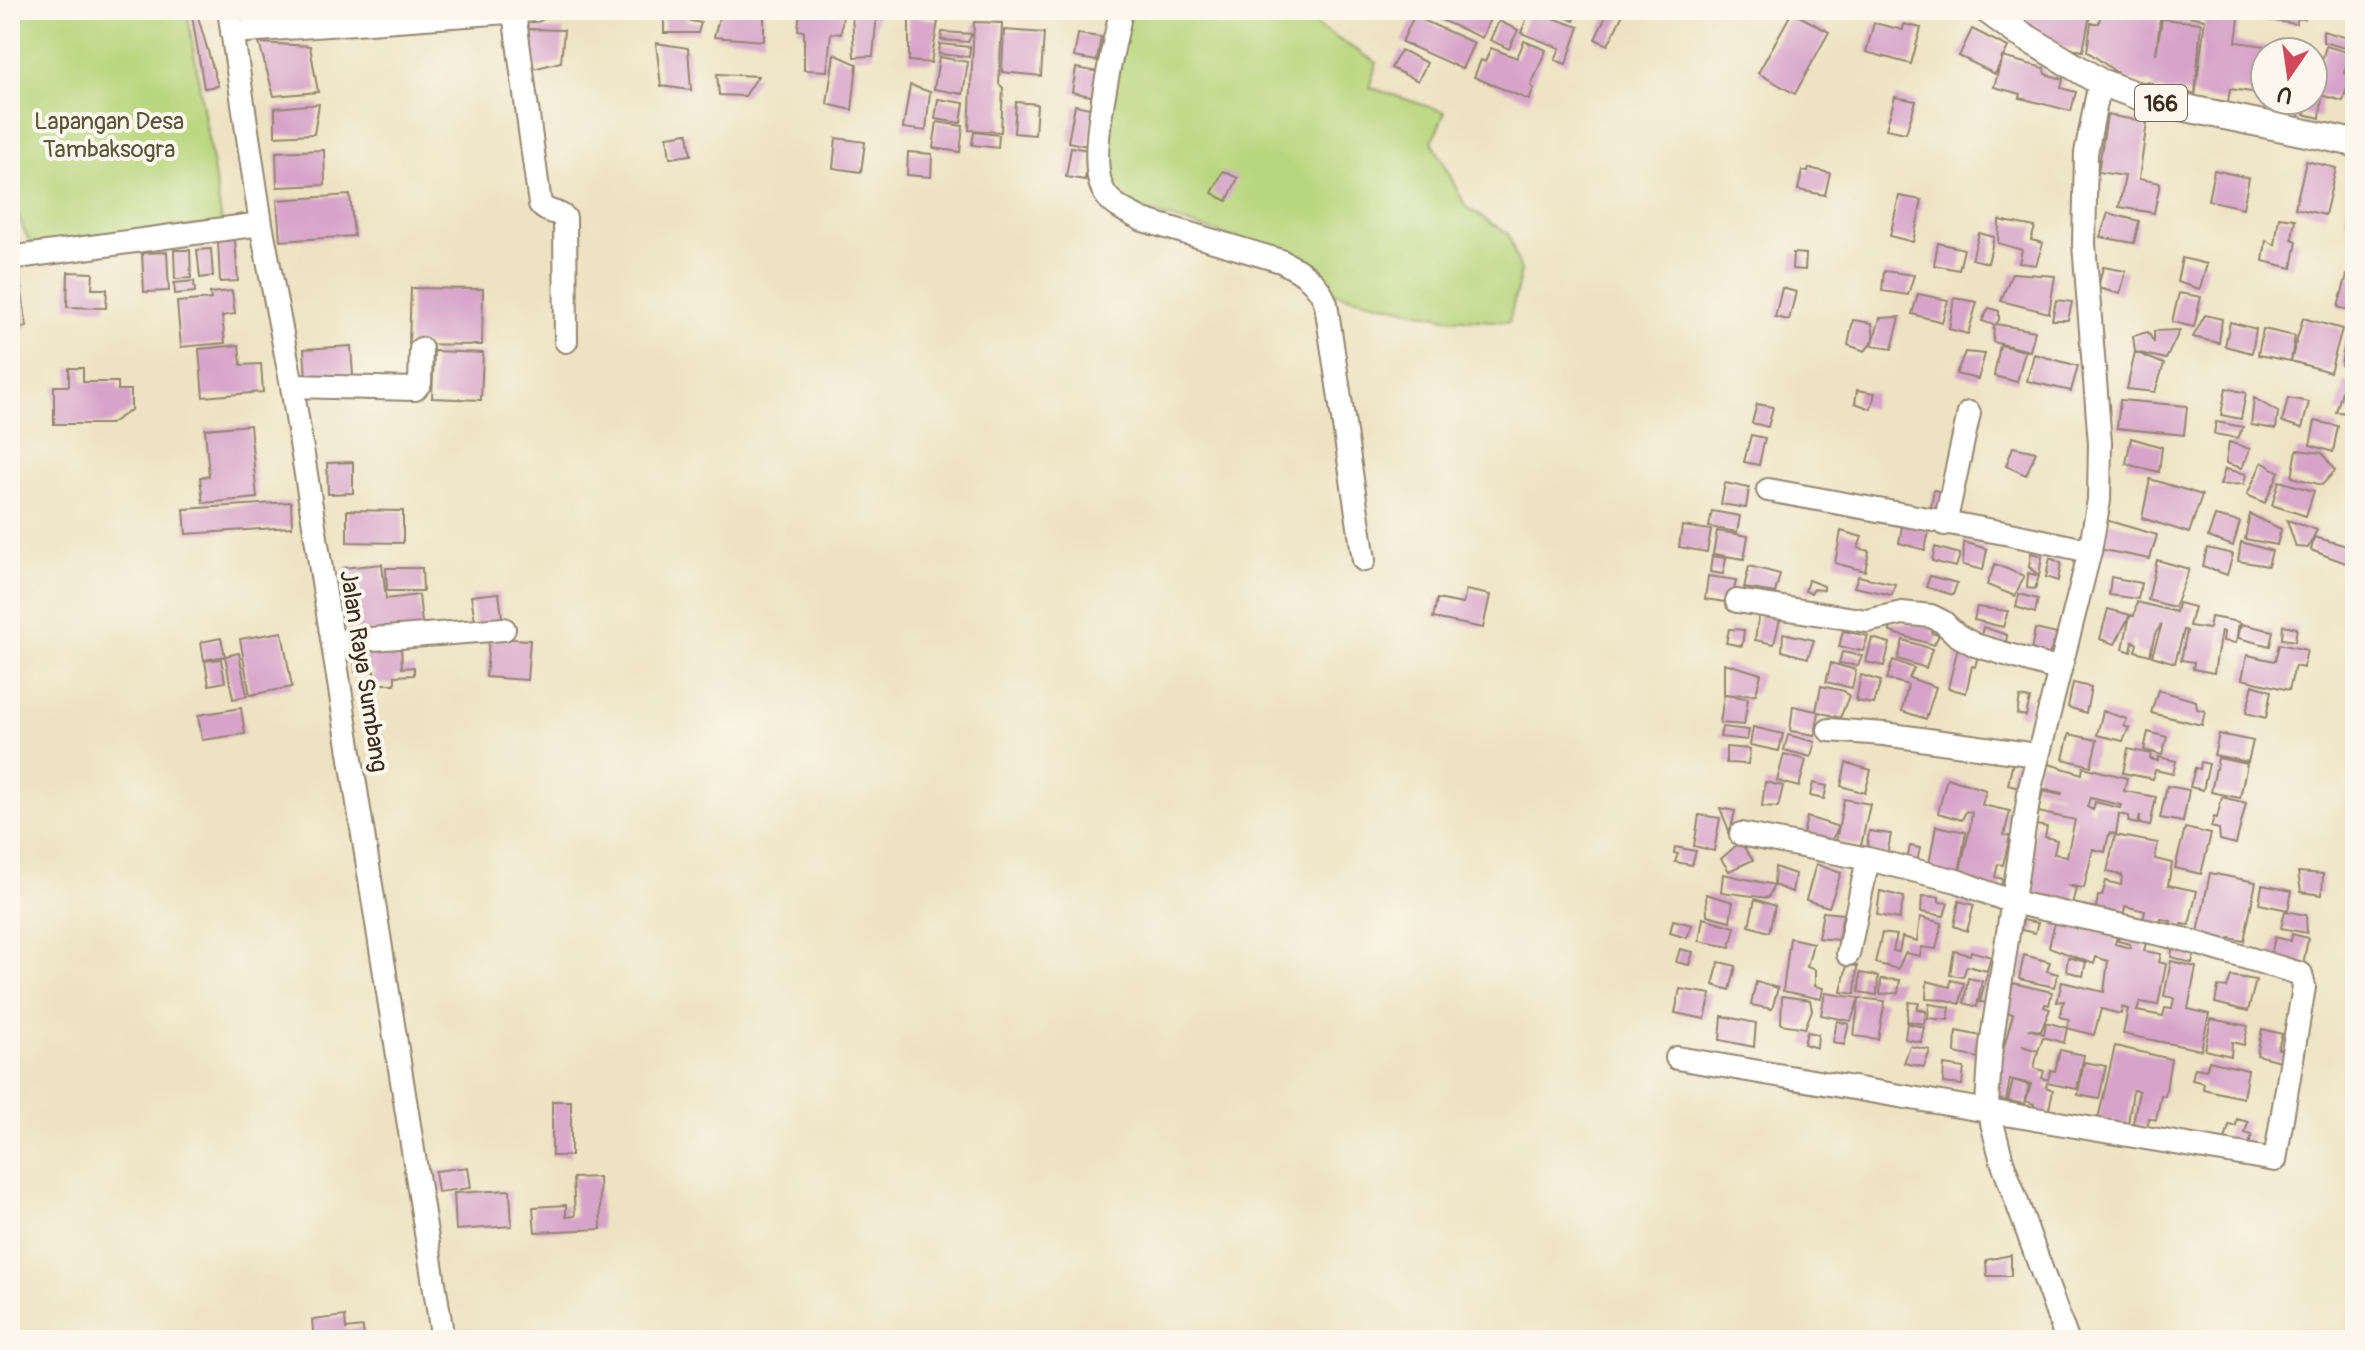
<svg xmlns="http://www.w3.org/2000/svg" width="2365" height="1350" font-family="Pangolin,sans-serif">
  <style>
    .green { fill: #b8d67d; stroke: #7a804e; stroke-width: 2 }
    .building { fill: #d7a4c9; fill-rule: evenodd }
    .lines { fill: none; stroke-linecap: round; stroke-linejoin: round }
    .minor-casing { stroke: #948670; stroke-width: 26 }
    .major-casing { stroke: #948670; stroke-width: 30 }
    .minor { stroke: #fff; stroke-width: 22 }
    .major { stroke: #fff; stroke-width: 26 }
    .labels { text-anchor: middle; stroke-width: 8; stroke-linejoin: round; paint-order: stroke }
    .shield { fill: #fbf7ec; stroke: #75685c; stroke-width: 2 }
    .shield-label { font-size: 22px; font-weight: bold; fill: #3b2a1e }
    .park-label { font-size: 24px; fill: #5a5536; stroke: #fbf7ec }
    .street-label { font-size: 24px; fill: #3b2a1e; stroke: #fbf7ec }
  </style>
  <rect width="100%" height="100%" fill="#fbf7ec"/>
  <filter id="ink" filterUnits="userSpaceOnUse"><feTurbulence type="fractalNoise" baseFrequency=".0125" numOctaves="2"/><feDisplacementMap in="SourceGraphic" scale="16" xChannelSelector="R" yChannelSelector="G"/><feConvolveMatrix kernelMatrix="1 2 1 2 8 2 1 2 1" color-interpolation-filters="sRGB"/></filter>
  <filter id="wash" filterUnits="userSpaceOnUse"><feTurbulence type="fractalNoise" baseFrequency=".006" numOctaves="4" result="noise"/><feDisplacementMap in="SourceGraphic" scale="32" xChannelSelector="R" yChannelSelector="G"/><feGaussianBlur stdDeviation="1.8" result="paint"/><feColorMatrix in="noise" values="0 0 0 0 0 0 0 0 0 0 0 0 0 0 0 0 0 1.4 0 .05"/><feComposite in="paint" operator="in"/></filter>
  <g filter="url(#wash)">
    <rect width="100%" height="100%" fill="#ede2c1"/>
    <!-- green -->
    <path class="green" d="M10,10H187L222,223L33,245C0,209 10,62 10,10Z
      M1128,10H1291L1377,63L1369,87L1445,112L1432,141L1466,207L1508,234L1521,271L1509,322L1446,318L1330,292L1298,257L1123,204L1101,168Z"/>
    <g id="blocks">
      <!-- building -->
      <path class="building" d="M191,10H196L218,86L204,88Z
        M664,10H686V20L701,23L698,33H664Z
        M721,10H764V41L714,37Z
        M800,10L843,13L841,34L831,33L827,71L804,70V31L798,30Z
        M1437,10H1475L1491,17L1482,38L1434,17Z
        M1530,10L1579,27L1566,64L1555,60L1560,48L1521,33Z
        M1549,10H1579L1574,21Z
        M1609,10H1625L1608,45L1595,39Z
        M2007,10H2067L2090,15L2083,51L2057,46Z
        M2101,10H2161L2156,54L2162,19L2201,23L2195,94L2155,90L2152,83L2127,80L2087,51L2091,23H2099Z
        M2181,10H2240L2236,42L2266,46L2259,93L2230,89L2228,102L2195,97L2205,19L2181,15Z
        M2260,10H2307L2305,19L2298,18L2296,24L2268,20Z
        M852,12L877,13L873,56L854,57Z
        M1792,12L1829,32L1795,94L1758,73Z
        M909,16L938,21L931,63L909,61Z
        M1414,16L1474,43L1462,69L1402,42Z
        M1499,21L1518,30L1509,49L1490,40Z
        M974,22L1002,23L999,84L1003,88L1001,132L969,130Z
        M1874,23L1903,30L1904,24L1921,28L1911,64L1866,52Z
        M528,29L564,30L561,62L533,69Z
        M1972,29L2008,47L1995,74L1959,56Z
        M1004,30L1044,33L1041,76L1002,72Z
        M2323,31L2355,40L2353,50L2323,42Z
        M942,32L972,34L968,42L941,40Z
        M1078,34L1101,37L1097,61L1074,57Z
        M2279,39L2292,42L2290,52H2277Z
        M1524,41L1546,50L1531,86L1534,89L1529,100L1474,77L1481,60L1485,62L1491,48L1517,58Z
        M259,43L310,46L318,92L274,96Z
        M656,43L688,48L691,90L661,86Z
        M940,44L970,47L969,57L939,54Z
        M2326,46L2350,53L2344,73L2351,75L2343,101L2313,93Z
        M1401,50L1427,63L1418,81L1391,68Z
        M834,54L857,64L852,110L827,104Z
        M939,57L968,62L963,94L934,89Z
        M2002,57L2044,68L2045,74L2063,79L2061,88L2076,92L2071,111L2020,98L2021,94L1994,87Z
        M1076,68L1100,72L1095,97L1072,92Z
        M717,74L758,76L745,96L719,95Z
        M910,85L930,92L926,131L903,128Z
        M2313,93L2322,97L2320,118L2304,114L2309,100H2313Z
        M1895,97L1916,101L1906,133L1886,129Z
        M938,99L964,103L961,123L935,119Z
        M2267,100H2302L2298,121L2264,114Z
        M1016,102L1037,104L1035,135L1014,133Z
        M319,104L314,134L275,136V108Z
        M1075,105L1095,109L1088,146L1068,142Z
        M2107,115L2147,122L2139,179L2160,183L2154,213L2119,207L2125,176L2098,172Z
        M937,122L963,126L960,152L933,148Z
        M974,132L999,135L998,148L972,145Z
        M688,133L691,155L670,158L667,136Z
        M836,138L865,142L861,172L833,168Z
        M1071,147L1089,150L1085,180L1066,177Z
        M324,150L325,185L277,187L276,152Z
        M908,152L932,154L931,177L907,175Z
        M2306,161L2336,168L2325,215L2295,208Z
        M1809,168L1830,173L1825,195L1798,190L1802,171L1808,172Z
        M2214,170L2249,178L2243,208L2208,200Z
        M1223,171L1238,178L1227,201L1212,193Z
        M2354,182H2355V223L2345,220Z
        M350,195L354,236L280,241L277,200Z
        M1899,196L1922,200L1913,242L1890,236Z
        M2108,213L2139,221L2134,243L2100,237Z
        M2279,217L2295,219L2292,239L2297,241L2292,268L2263,261L2266,240L2275,245Z
        M1999,220L2035,227L2031,240L2043,243L2036,265L2019,263L2022,250L1998,243Z
        M1979,233L1994,237L1988,263L1972,259Z
        M235,240L238,281L220,282L218,241Z
        M1938,243L1964,249L1959,270L1934,265Z
        M211,249L213,276L200,278L197,250Z
        M174,250H190L191,278L175,279Z
        M167,252L169,291L144,292L142,253Z
        M1793,253L1806,254L1805,270L1792,269Z
        M2182,258L2207,264L2200,289L2177,282Z
        M2103,267L2126,271L2120,294L2098,288Z
        M1884,271L1914,275L1908,295L1882,291Z
        M68,272L93,273L92,289H107L106,308L67,307Z
        M19,273L27,327L12,329L10,274Z
        M2012,273L2055,276L2049,313L2001,301Z
        M2347,275L2355,277V312L2338,307Z
        M194,281L195,292L175,294L174,283Z
        M411,288L483,289L482,345L409,344Z
        M1782,288L1796,292L1789,320L1775,317Z
        M232,291L235,314L222,316L225,343L181,347L177,302L211,299L210,293Z
        M2179,293L2201,297L2194,327L2172,322Z
        M1918,294L1948,300L1942,322L1912,314Z
        M1954,298L1977,302L1968,334L1949,329Z
        M2056,300L2072,302L2068,320H2052Z
        M1989,308L1999,311V320L1996,324L2035,331L2030,351L1993,342L1994,325L1982,321Z
        M2205,315L2222,319L2219,343L2193,337Z
        M1900,317L1892,349L1872,346L1880,318Z
        M2303,318L2342,329L2330,372L2291,361Z
        M1853,320L1872,323L1874,340L1865,351L1848,345Z
        M2230,322L2256,329L2252,353L2225,346Z
        M2263,329L2295,336L2291,361L2258,355Z
        M2180,330L2166,359L2135,352L2133,336L2148,332L2154,343V331Z
        M2345,341L2355,344V369L2341,365Z
        M239,345L241,365L261,364L263,392L203,397L199,349Z
        M2000,345L2025,351L2017,382L1994,376Z
        M351,346L353,376L306,379L304,349Z
        M434,351L483,353L481,400L432,398Z
        M1965,352L1985,354L1978,379L1956,374Z
        M2135,352L2164,364L2155,392L2127,389Z
        M2034,354L2078,366L2071,391L2027,381Z
        M69,368H83V382H118V390H131V410L110,424H54V386H69Z
        M2345,381L2355,386V413L2336,412Z
        M2226,388L2246,393L2241,419L2221,415Z
        M1857,390L1875,393L1871,409L1855,403Z
        M2254,398L2278,412L2276,429L2251,425Z
        M2288,398L2309,402L2302,428L2282,422Z
        M2120,400L2187,406L2184,435L2117,428Z
        M1757,404L1773,407L1768,427L1752,423Z
        M2315,421L2338,426L2333,452L2310,445Z
        M2216,422L2243,427L2238,438L2214,434Z
        M250,425L257,498L203,503L200,477L209,476L205,429Z
        M1751,435L1765,438L1759,465L1744,462Z
        M2131,438L2162,447L2159,472L2126,464Z
        M2229,442L2250,449L2242,468L2226,463Z
        M2013,447L2036,452L2026,475L2006,466Z
        M2297,450L2322,453L2335,471L2322,485L2292,477Z
        M353,462V493L328,494L327,463Z
        M2262,462L2279,472L2265,503L2247,495Z
        M2225,469L2246,474L2244,484L2220,485Z
        M2150,479L2202,495L2189,533L2142,518Z
        M2279,481L2314,491L2306,516L2272,505Z
        M1725,483L1749,488L1746,508L1721,504Z
        M1934,490L1960,496L1957,515L1930,511Z
        M291,502L292,527L186,534L184,509Z
        M347,510L403,511V543L347,542Z
        M1712,511L1740,516L1737,532L1709,527Z
        M2250,514L2281,529L2277,545L2245,539Z
        M2215,516L2240,522L2233,546L2208,537Z
        M2102,519L2157,535L2150,559L2098,549Z
        M2287,520L2317,530L2308,548L2296,547Z
        M1903,521L1929,531L1925,550L1899,543Z
        M1682,526L1711,530L1707,552L1679,547Z
        M1717,531L1748,536L1744,559L1713,554Z
        M1841,531L1862,537L1858,548L1869,551L1865,571L1835,563Z
        M2314,537L2355,548L2354,566L2311,550Z
        M1964,542L1987,549L1983,570L1963,565Z
        M2241,542L2272,551L2268,566L2238,561Z
        M1935,547L1960,554L1956,567L1932,561Z
        M2207,548L2233,554L2227,575L2203,566Z
        M2031,553L2042,556L2039,576L2029,567Z
        M1712,556L1726,558L1723,574L1710,572Z
        M2050,558L2061,563L2058,581L2046,577Z
        M2157,560L2189,569L2174,607L2148,600Z
        M382,564L386,599L419,595L423,632L350,639L343,568Z
        M1995,564L2024,576L2015,596L1987,585Z
        M1749,566L1780,574L1775,593L1744,588Z
        M386,568H422L423,591H387Z
        M2028,573L2039,576L2035,589L2027,588Z
        M1708,576L1736,580L1732,603L1705,599Z
        M1858,576L1895,584L1892,595L1854,587Z
        M1930,576L1957,583L1953,595L1926,587Z
        M2111,577L2141,583L2138,599L2109,595Z
        M1808,580L1824,586V590L1814,589L1811,593L1805,591Z
        M1466,590L1490,595L1483,628L1433,618L1437,599L1463,604Z
        M499,593L503,624L476,627L471,596Z
        M2019,594L2038,599L2035,613L2016,607Z
        M2137,602L2176,612L2178,603L2194,607L2189,626L2209,629L2211,617L2239,622L2236,643L2223,641L2224,632L2221,631L2214,673L2193,669L2194,662L2181,660L2187,631L2184,630L2175,663L2152,656L2162,624L2155,634L2150,655L2135,651L2137,644L2133,641L2131,652L2123,649L2130,615L2115,644L2100,639L2108,609L2134,616Z
        M1977,607L2008,611L2003,627L1974,620Z
        M1759,614L1780,619L1774,644L1755,640Z
        M1891,623L1934,626L1932,633L1939,635L1934,645L1890,632Z
        M2241,624L2273,631L2270,646L2238,638Z
        M2283,625L2297,628L2295,641L2282,639Z
        M1983,627L2007,635L2006,644L1981,636Z
        M1729,629L1744,630L1742,646L1726,643Z
        M2035,629L2057,634L2049,655L2031,651Z
        M1843,631L1868,636L1863,651L1839,647Z
        M282,632L292,687L250,695L240,639Z
        M1783,633L1814,640L1808,658L1782,651Z
        M221,638L225,656L204,660L201,642Z
        M489,638L530,640L527,680L486,677Z
        M1872,638L1890,643L1884,666L1866,662Z
        M1903,640L1932,649L1926,668L1898,659Z
        M401,644L402,668L414,667V675L395,676V684H374V671L355,672L354,645Z
        M2279,644L2307,650L2303,668L2295,666L2289,690L2242,679L2247,655L2275,661Z
        M1958,647L1979,652L1975,667L1972,666L1966,693L1948,688Z
        M1842,652L1862,656L1858,666L1839,663Z
        M239,653L247,696L233,699L225,656Z
        M221,659L225,682L209,685L205,661Z
        M1893,660L1914,668L1909,678L1936,687L1926,719L1902,711L1908,685L1887,679Z
        M1724,663L1761,674L1756,694L1724,695L1748,698L1744,725L1720,723L1724,695Z
        M1831,663L1856,670L1852,688L1826,682Z
        M1861,675L1881,681L1874,704L1856,701Z
        M2073,683L2091,687L2086,713L2068,707Z
        M2253,685L2271,691L2266,718L2246,713Z
        M1821,686L1844,691L1849,696L1840,718L1819,712L1815,735L1790,731L1793,706L1816,711Z
        M2158,690L2196,701L2197,709L2205,711L2202,725L2151,713Z
        M2020,697L2030,699L2026,716L2017,714Z
        M241,708L245,734L202,740L198,715Z
        M2103,711L2127,719L2124,726L2129,728L2123,741L2097,735Z
        M1722,727L1749,730L1747,740L1720,737Z
        M1753,727L1783,734L1779,751L1750,745Z
        M2148,732L2167,737L2162,755L2144,750Z
        M2069,734L2097,740L2091,766L2063,759Z
        M2219,734L2253,741L2248,762L2214,755Z
        M1788,735L1815,742L1811,757L1784,750Z
        M1726,747L1750,749L1748,764L1726,763Z
        M2128,749L2151,754L2150,759L2158,761V757L2176,761L2173,774L2155,770L2153,779L2123,773Z
        M1784,754L1806,760L1799,787L1777,781Z
        M2218,758L2247,764L2240,798L2211,792Z
        M2013,761L2025,764L2019,788L2008,785Z
        M2039,761L2082,774L2083,767L2127,778L2124,791L2156,797L2150,826L2140,824V815L2138,824L2128,822L2129,816L2119,814L2116,834L2109,833L2105,852L2093,849L2084,888L2067,885L2076,888L2070,914L2019,903L2036,825L2047,827L2045,837L2057,840L2054,854L2067,856L2075,820L2038,812L2043,791L2061,795L2062,793L2034,787ZM2090,798L2121,805L2120,808L2095,802L2093,810L2087,807Z
        M2201,762L2209,764L2203,790L2190,787L2195,768L2200,769Z
        M1846,763L1871,770L1865,793L1841,786Z
        M1947,778L1986,790L1982,805L2010,811L2004,835L2010,836L2003,865L1998,864L1995,877L2003,879L2000,889L1927,875L1936,826L1966,832L1958,878L1970,828L1972,812L1966,811L1962,820L1938,813Z
        M1765,782L1783,786L1778,807L1762,806Z
        M1813,783L1827,786L1824,799L1810,796Z
        M2167,786L2189,790L2183,822L2160,818Z
        M2222,797L2246,803L2236,844L2220,840L2219,829L2211,827L2214,817L2217,818Z
        M1844,799L1870,804L1861,846L1836,841Z
        M1720,808L1735,811L1730,833Z
        M1699,815L1720,818L1714,851L1694,846Z
        M1807,817L1839,827L1829,844L1802,839Z
        M2185,828L2211,834L2201,874L2175,868Z
        M1869,831L1891,834L1887,855H1866Z
        M2115,835L2158,843L2155,859L2172,863L2168,885L2197,891L2189,925L2181,924L2182,929L2170,926L2171,921L2161,919L2158,934L2141,930L2145,911L2125,906L2123,919L2095,914L2098,896H2102L2106,881L2121,885L2122,875L2107,872Z
        M1740,842L1753,860L1729,871L1721,859Z
        M1910,846L1920,848L1917,862L1907,860Z
        M1675,847L1696,851L1692,865L1675,862L1678,854L1674,853Z
        M1816,864L1841,873L1829,907L1806,900Z
        M1775,867L1795,874L1792,892L1774,885Z
        M2298,872L2323,874L2322,895L2301,892Z
        M2210,873L2256,882L2244,941L2229,938L2228,944L2197,938Z
        M1723,874L1774,885L1768,898L1721,892Z
        M2262,885L2292,891L2288,910L2259,904Z
        M1880,891L1904,897L1899,919L1877,915Z
        M1706,894L1733,902L1730,921L1707,915Z
        M1922,896L1939,897V902L1948,903L1944,916L1921,912Z
        M1755,899L1775,906L1769,932L1749,926Z
        M1959,901L1974,905L1967,931L1954,926Z
        M2285,911L2306,915L2307,933L2281,928Z
        M1823,912L1843,914L1838,940L1818,938Z
        M1920,917L1942,923L1936,949L1922,947L1920,956L1905,953L1898,969L1875,963L1882,933L1897,935L1893,951L1899,952L1902,937L1917,941Z
        M1703,918L1735,927L1730,947L1699,941Z
        M1673,920L1692,925L1687,938L1670,933Z
        M2023,920L2038,923L2035,933L2021,930Z
        M2055,922L2083,929L2085,925L2119,929L2115,944L2130,948V944L2118,941L2120,932L2147,938L2144,951L2161,954L2159,962L2166,964L2158,1005L2140,1002L2137,1011L2163,1016L2165,1008L2172,1009L2174,998L2164,996L2171,961L2196,967L2188,1009L2209,1014L2201,1050L2123,1034L2128,1009L2122,1007L2121,1014L2101,1009L2094,1035L2067,1028L2069,1019L2060,1017L2064,1001L2057,1002L2062,982L2104,992L2108,961L2096,957L2094,964L2049,947Z
        M2292,934L2308,938L2303,965L2270,958L2275,937L2291,941Z
        M1790,938L1813,943L1807,967L1815,970V986L1823,988L1821,999L1783,991Z
        M2173,944L2195,949L2192,963L2171,957Z
        M1680,949L1693,952L1689,965L1676,962Z
        M1954,951L1970,955L1971,951L1991,957L1987,971L1967,966L1963,977L1950,975Z
        M2024,955L2050,962L2047,971L2058,974L2054,987L2019,979Z
        M2068,957L2086,962L2083,976L2066,971Z
        M1719,962L1736,966L1730,990L1713,985Z
        M1847,965L1857,966L1855,994L1841,992Z
        M1860,973L1878,976L1877,995L1859,992Z
        M1987,974L1996,978L1991,1003L1980,1002Z
        M2231,976L2256,980L2248,1011L2215,1003L2218,987L2227,988Z
        M1968,978L1982,981L1977,1007L1964,1003Z
        M1881,979L1900,980L1898,993L1880,994Z
        M1951,980L1964,983L1960,1004L1947,1000L1926,999L1927,981L1950,987Z
        M1756,982L1778,988L1772,1009L1751,1005Z
        M2013,983L2052,992L2049,1005L2045,1004L2044,1007L2050,1009L2041,1031L2028,1029L2044,1034L2046,1022L2067,1028L2064,1043L2043,1037L2038,1051L2022,1046L2038,1051L2034,1068L2044,1071L2042,1078L2048,1080L2051,1070L2055,1071L2060,1050L2084,1055L2077,1089L2047,1083L2046,1087L2053,1090L2047,1118L2034,1108V1104L2026,1101L2031,1084L2010,1079L2006,1101L1990,1098L2013,1014L2006,1012Z
        M1680,989L1711,994L1705,1019L1675,1013Z
        M1825,993L1859,998L1851,1021L1821,1015Z
        M1782,996L1810,1000L1812,1010L1805,1028L1781,1024Z
        M1859,998L1885,1001L1878,1039L1854,1036Z
        M1909,1002L1919,1003L1917,1009L1926,1011L1924,1024L1907,1021Z
        M1929,1004L1950,1007L1948,1020L1928,1018Z
        M1722,1016L1756,1023L1754,1047L1720,1040Z
        M2211,1019L2248,1026L2244,1045L2232,1042L2231,1056L2205,1050Z
        M1837,1021L1849,1024L1844,1045L1833,1042Z
        M1907,1023L1924,1027L1921,1042L1905,1039Z
        M2262,1029L2282,1034L2278,1049L2287,1050L2284,1062L2257,1055Z
        M1956,1031L1987,1037L1983,1059L1955,1053Z
        M1807,1032L1818,1034L1817,1048L1804,1044Z
        M1910,1046L1930,1050L1924,1067L1904,1063Z
        M2115,1046L2171,1059L2165,1096L2161,1095L2156,1120L2149,1118L2147,1127L2133,1123L2139,1091L2133,1090L2127,1131L2114,1128L2116,1121L2098,1119Z
        M2209,1061L2248,1070L2243,1098L2203,1089L2204,1083L2192,1080L2195,1068L2206,1070Z
        M2084,1062L2106,1066L2099,1099L2078,1095Z
        M1944,1065L1964,1068L1962,1085L1943,1083Z
        M2013,1080L2029,1085L2025,1104L2008,1101Z
        M552,1101H571V1156H552Z
        M2237,1119L2248,1122L2245,1133L2252,1135L2249,1145L2225,1140L2229,1125L2236,1126Z
        M468,1167L471,1188L438,1192L435,1171Z
        M599,1177L601,1229L535,1232L533,1207L566,1205V1217L575,1216L573,1178Z
        M510,1190L512,1226L456,1230L454,1193Z
        M2011,1255V1276H1987L1986,1260Z
        M345,1316L346,1329L363,1327L364,1340H314L312,1320Z"/>
    </g>
  </g>
  <g filter="url(#ink)">
    <use href="#blocks" fill-opacity="0" stroke="#948670" stroke-width="2"/>
    <g class="lines">
      <defs>
        <path id="minor" d="M229,10L261,224L292,386L443,1340
          M1121,10C1114,50 1085,155 1103,190C1110,205 1129,213 1143,220L1281,261C1301,271 1319,282 1326,304L1364,560
          M514,13L540,204C547,214 557,210 565,218L566,341
          M232,32L535,10
          M10,258L261,224
          M292,386L415,389L420,383L421,349
          M1768,490L2010,534L2090,551
          M1945,524L1969,413
          M1737,601L1867,621L1902,613L1931,616L1943,622L1957,635L1975,645L2060,670
          M333,642L504,629
          M1829,730L1884,734L2036,755
          M1848,954L1868,859
          M1677,1058L2275,1160L2304,987L2301,974L2183,939L2012,902L1957,881L1868,859L1741,834
          M2067,1340L2002,1161L1987,1104L1991,1045L2030,788L2090,551L2099,500L2100,443L2084,244L2086,153L2100,82"/>
        <path id="major" d="M1987,10L2017,32L2100,82L2152,101L2355,143"/>
      </defs>
      <!-- minor casing -->
      <use href="#minor" class="minor-casing"/>
      <!-- major casing -->
      <use href="#major" class="major-casing"/>
      <!-- minor -->
      <use href="#minor" class="minor"/>
      <!-- major -->
      <use href="#major" class="major"/>
    </g>
  </g>
  <g class="labels">
    <!-- shield labels -->
    <rect class="shield" x="2135" y="85" width="52" height="36" rx="6"/>
    <g class="shield-label">
      <text x="2161" y="111">166</text>
    </g>
    <!-- park labels -->
    <g class="park-label">
      <text x="109" y="129">Lapangan Desa<tspan x="109" dy="28">Tambaksogra</tspan></text>
    </g>
    <!-- street labels -->
    <g class="street-label">
      <text transform="translate(364 671) rotate(81)" y="8">Jalan Raya Sumbang</text>
    </g>
  </g>
  <!-- margin -->
  <rect width="2365" height="1350" fill="none" stroke="#fbf7ec" stroke-width="40"/>
  <!-- north arrow -->
  <g transform="translate(2289 76) rotate(193)"><circle r="38" fill="#fbf7ec" stroke="#aea59a" stroke-width="2"/>
  <path d="M0-6L14 30L0 20L-14 30Z" fill="#d1495b"/>
  <text y="-12" font-size="22" font-weight="bold" text-anchor="middle" fill="#3b2a1e">U</text>
  </g>
</svg>
